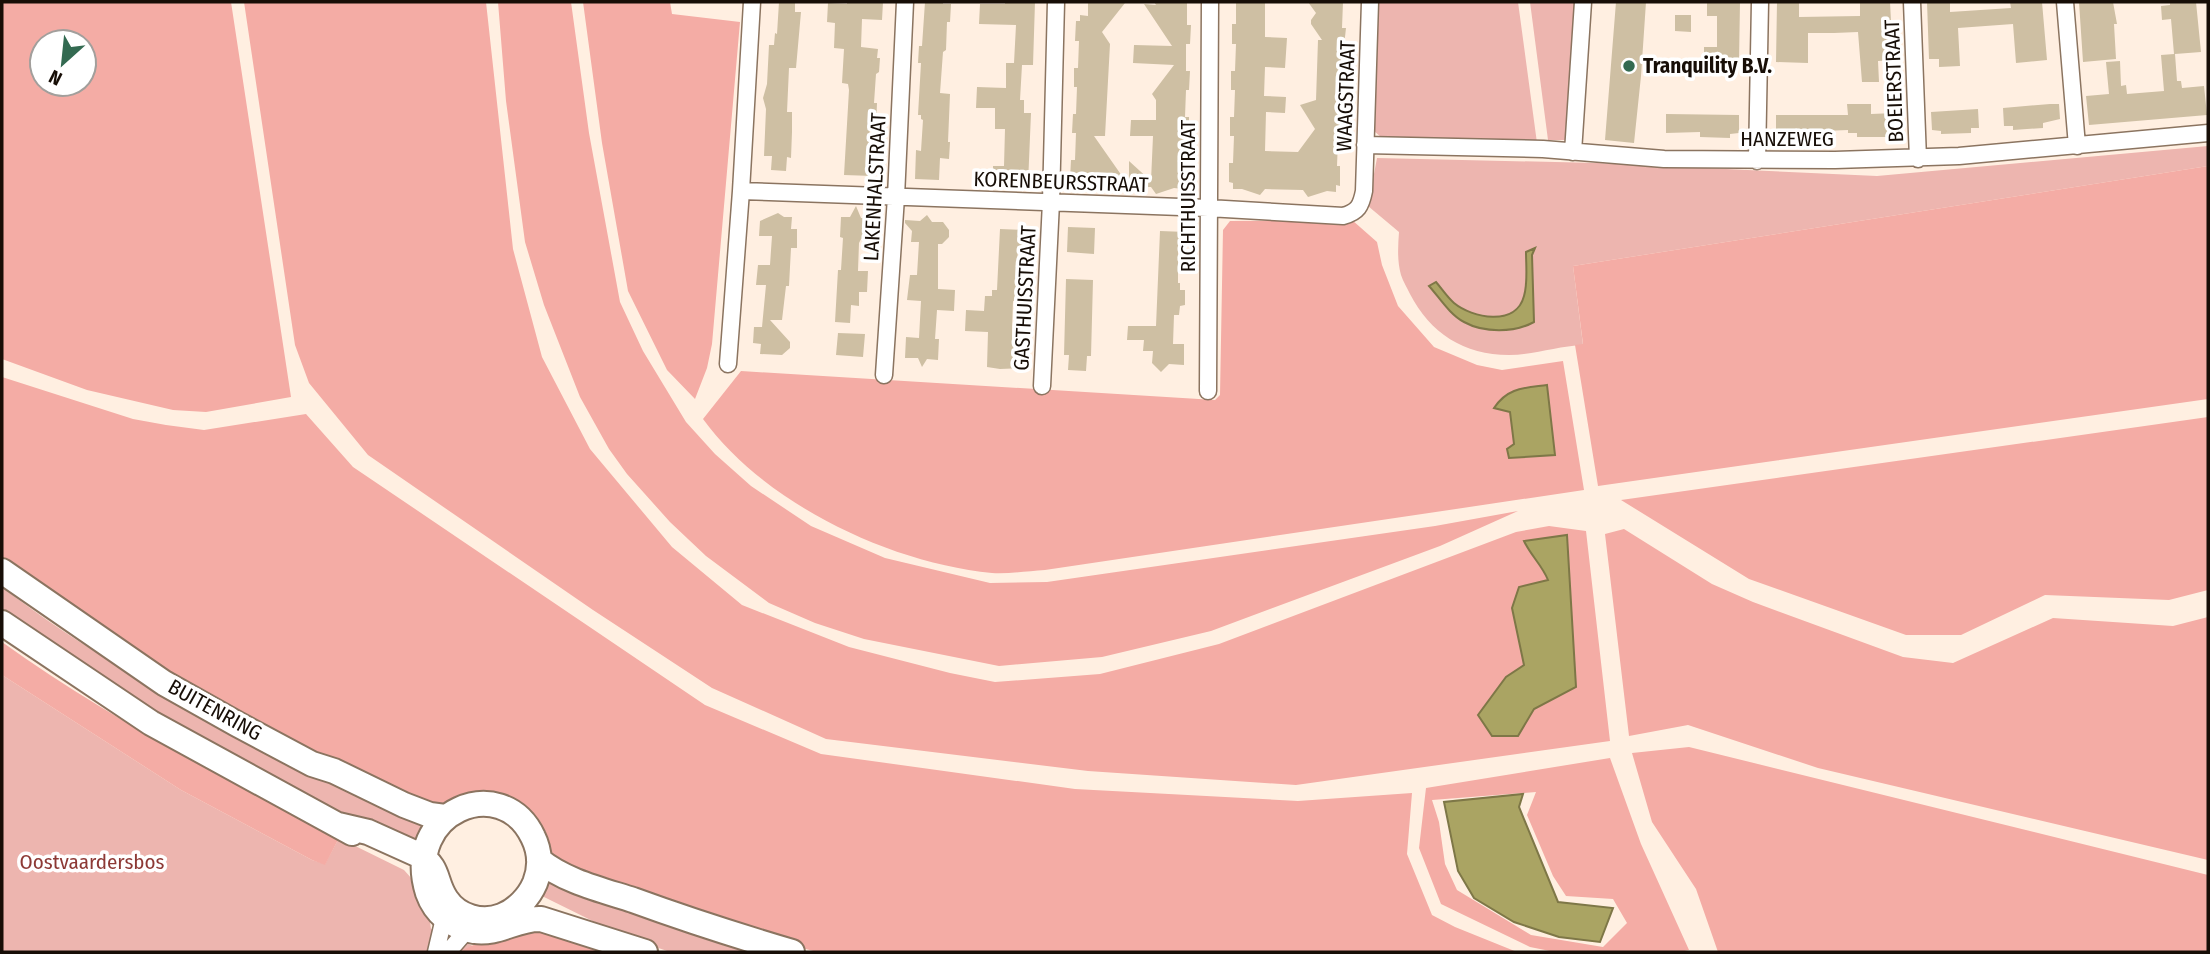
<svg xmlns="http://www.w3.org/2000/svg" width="2210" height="954" font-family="'Fira Sans Condensed',sans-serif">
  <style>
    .green { fill: #edb5af }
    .forest { fill: #f4aca5; fill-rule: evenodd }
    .water { fill: #aaa463; stroke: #7e7747; stroke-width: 2 }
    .building { fill: #cebfa3 }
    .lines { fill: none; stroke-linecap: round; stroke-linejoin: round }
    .minor-casing { stroke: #8b7460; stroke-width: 19 }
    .highway-casing { stroke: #8b7460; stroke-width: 28 }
    .minor { stroke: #fff; stroke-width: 16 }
    .highway { stroke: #fff; stroke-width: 24 }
    .poi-dot { fill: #336a51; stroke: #fff; stroke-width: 2.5 }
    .labels { text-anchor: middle; stroke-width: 7; stroke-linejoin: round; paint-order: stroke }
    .poi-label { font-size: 21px; font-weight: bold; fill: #170e07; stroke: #fff; text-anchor: start }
    .street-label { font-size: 21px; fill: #170e07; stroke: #fff }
    .park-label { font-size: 21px; fill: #8d3935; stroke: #fff }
  </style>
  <rect width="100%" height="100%" fill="#ffefe1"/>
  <!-- green -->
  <path class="green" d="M1378,2H1518L1537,143L1381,137L1374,131Z
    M1530,2H1575L1565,140H1548Z
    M2208,146V166L1573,266L1583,345C1558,346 1533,355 1509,355C1464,355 1430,333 1410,294C1407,288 1403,281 1401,275C1397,261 1398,246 1399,232L1368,206L1377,158L1597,163L1877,176Z
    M2,587C130,686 279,753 423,825L417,846L339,813L153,712L2,613Z
    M2,675L181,790L312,860L325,864L339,838L404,870C419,885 429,908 431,929L488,952H2Z
    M550,878L752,952H670L621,935L542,896Z"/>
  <!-- forest -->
  <path class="forest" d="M2,2H231L291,397L206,412L173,410L87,390L2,359ZM42,42H84V84H42Z
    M244,2H486L513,249L542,357L590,449L672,547L742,605L849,647L950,673L995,682L1100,674L1219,644L1516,532L1549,526L1586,531L1610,741L1296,785L1088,771L826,739L712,688L593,610L368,455L309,383L295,345Z
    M498,2H571L589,133L620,302L643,351L686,422L715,454L751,486L811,526L885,558L990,583L1047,582L1435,526L1518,511L1440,546L1211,631L1102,657L999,666L864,639L815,623L769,603L706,556L670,522L627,474L609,449L580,397L544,305L525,242L506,101Z
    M583,2H670L672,14L740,22L712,344L707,368L695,399L667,370L628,291L602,143Z
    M2208,166V399L1598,486L1575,345L1583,344L1573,266Z
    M1352,220L1377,242L1382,265L1398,306L1434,347L1477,365L1502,370L1563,361L1584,490L1045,570C1028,571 1009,574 992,573C889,563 764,503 703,419L741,371L1215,400L1220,395L1223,230L1230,221Z
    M2,377L133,419L166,425L204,430L306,414L353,467L705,705L821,754L1075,789L1298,801L1412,793L1407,854L1432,915L1455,927L1517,952H817L723,927L579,875L554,857L545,846L539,829L451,803L431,806L385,789L173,675L2,561Z
    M2208,417V590L2169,600L2045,595L1961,635H1906L1749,579L1621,500Z
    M1624,529L1712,584L1753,602L1903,657L1953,663L2053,618L2173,626L2208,617V860L1818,768L1688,725L1629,736L1605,534Z
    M2,642C108,718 223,777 339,838L325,865L312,860L181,790L2,675Z
    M1689,747L2208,875V952H1718L1696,889L1652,822L1632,753Z
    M1610,758L1641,844L1689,950L1680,952H1555L1530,947L1441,904L1419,848L1426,788ZM1536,792L1527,815L1553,876L1566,896L1613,899L1627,923L1603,947L1531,935L1457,890L1445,864L1439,822L1432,800Z
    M540,928L609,952H459L482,941Z"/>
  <!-- water -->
  <path class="water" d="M1535,248L1532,255L1534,322C1514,333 1484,333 1464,322C1450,315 1439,297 1429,286L1436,282C1442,289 1447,297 1454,303C1472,318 1516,327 1524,296C1528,283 1526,266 1526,252Z
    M1547,385L1555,455L1509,458L1507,449L1514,444L1510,412L1494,408C1508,387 1525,388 1547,385Z
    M1567,535L1576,687L1534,709L1518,736H1492L1478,715L1506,677L1524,665L1512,608L1519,587L1548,580C1542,565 1531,556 1524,541Z
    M1523,794L1519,807L1558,902L1613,908L1600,942L1559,937L1514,922L1474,898L1458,871L1444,802Z"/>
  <!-- building -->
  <path class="building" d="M779,2H795V12H801L796,68H789L787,112H792V132L791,158L787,157L786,171L771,170L772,156H764L766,109L763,98L767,84L769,45H774L775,33L777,34Z
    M847,2H883L882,20L862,19L861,47L878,49L877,58H880L879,72L876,74L874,103H877L876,127H870L868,156H874L873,176L844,175L849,90L848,84L842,83L844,49L834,48L835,23L827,22L828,3L847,4Z
    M925,2H943V4H951L950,22H947L946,50L943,52L940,93L950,94L948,142H950L949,159L940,158L939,180L915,179L916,150L921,151L923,120L921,119V115H918L921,63H918L919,46H922Z
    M1005,2H1035L1033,65H1022L1020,100H1024V113H1031L1028,184L993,182V166H1004L1005,129H995V108H976L977,87L1006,88V63H1014L1016,25L979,24L980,4H1005Z
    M1088,2L1125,3L1102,32L1110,44L1105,136H1094L1129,186V161L1151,181L1153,136H1130L1131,120H1156V100L1152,94L1174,65L1133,63L1134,45L1172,46L1144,4L1156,5L1154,2H1187V25H1191L1190,44H1186V71H1190L1189,90H1186L1185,117H1189V127L1188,136H1184L1185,163H1188L1187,183H1184L1183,189L1174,188L1156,194L1151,187L1106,186L1101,193L1082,186H1074V179H1070L1071,160H1075L1076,133H1072L1073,114H1076L1077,87H1074V68H1078L1079,41H1075L1076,21H1080V15L1088,16Z
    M1236,2H1265V37L1287,38L1285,68L1265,67L1264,96L1286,97L1285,113L1266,112L1265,151L1298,152L1315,129L1300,105L1316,100L1318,40H1322L1311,24V20L1316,13L1308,2H1343L1342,28H1346L1345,37V47H1341V74H1344L1343,93H1340L1338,120H1342V139H1338L1337,166H1340V186L1336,185V192L1327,191L1308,197L1303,190L1265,189L1260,195L1242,189H1233V183L1229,182V163H1233L1234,136H1230V117H1234L1235,90H1231V71H1235L1236,44H1232V24H1236Z
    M1616,2H1646L1641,76L1634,143L1605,140Z
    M1707,2H1740L1739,62H1704V47H1717V16H1707Z
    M1777,2H1799V17L1860,16V2H1890L1893,60L1878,61L1879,82H1862L1858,32L1834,33H1808V63L1776,62Z
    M1927,2H1950V12L2011,8L2010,2H2042L2047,60L2016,63L2013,24L1958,28L1960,66L1939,67V59H1929Z
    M2079,2H2113L2117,24H2114L2116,59L2083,62Z
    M2170,2H2196L2201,52L2175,54L2177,81H2181L2182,88L2204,86L2207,115L2089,125L2086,96L2109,94L2106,62L2120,61L2121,86L2126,85L2127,94L2164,91L2161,55L2174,54L2171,19L2162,20L2161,6L2170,5Z
    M1675,15H1691V32L1675,31Z
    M1847,104H1871V114L1895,113V132H1887V137H1857V133H1848V130L1823,131V133H1814V138H1784V133L1776,134V115H1848Z
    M2050,104H2059L2060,119L2043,123V128L2013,130V126H2004L2003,108Z
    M1978,109L1979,128H1971V133L1941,134V131L1932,130L1931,112Z
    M1666,114L1739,115V133L1730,134V138L1700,137V132L1666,133Z
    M856,206L861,218H871L870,239H861L859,243L858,271H868L867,292H859V306L851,305L850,323L835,322L838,270H841L843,238L840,237L841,217H850Z
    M778,213L784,217H792L791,229H797V248H791L789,286H786L782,320H770L790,342V348L782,355L760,354L761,344L753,343L754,327H762L766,285H756L758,265H770L772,236H759L760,221Z
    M927,215L932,222H943L949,230V237L942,244H938V289L955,290L954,311L937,310L935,339H939L938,360L927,359L922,367L918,358H905L906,337L919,338L921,301L907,300L910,275H917L919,242H911L912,231L905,223V220L920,221Z
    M1068,227L1095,228L1094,254L1067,252Z
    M1000,229L1027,230L1026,248H1018L1016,281H1025L1024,302L1013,301L1012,329L1013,347H1022L1021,368L1000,369L987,367L988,332L965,331L966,310L984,311L985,296H992V290H997Z
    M1160,231L1186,232V249H1178V283H1180V290H1185V305L1180,306L1179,315H1174L1173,344H1184V365L1169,364L1161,372L1152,363L1153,351H1143L1144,340H1127L1128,326H1156Z
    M1066,279L1093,280L1091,356H1087L1086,371L1068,370L1069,355H1064Z
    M838,333L865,334L863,357L836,355Z"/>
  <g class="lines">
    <defs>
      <path id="minor" d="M1912,2L1918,159
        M2065,2L2077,146
        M1365,145L1543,149L1664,159L1835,160L1959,156L2208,133
        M1573,152L1583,2
        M1757,161L1760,2
        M741,191L1208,208L1343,216C1358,212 1361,206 1364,191L1370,2
        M728,364L741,191L752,2
        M884,375L896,197L905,2
        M1042,386L1051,202L1056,2
        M1208,391L1210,2
        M436,952L444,918
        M448,952L467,930"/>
      <path id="highway" d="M2,571L164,683L237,724L312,764L334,771L404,805L430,815L445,817
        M2,623L151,723L352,833
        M338,825L368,832L419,855C440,868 434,881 446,899C458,917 482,924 502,916C517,910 529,897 535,883C541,868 540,851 533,837C502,771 402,811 428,893C435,913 453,928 474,931C498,935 517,918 541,919L645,952
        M539,860C564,881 602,890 633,900C685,919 738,936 792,952"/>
    </defs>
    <!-- minor casing -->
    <use href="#minor" class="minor-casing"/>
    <!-- highway casing -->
    <use href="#highway" class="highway-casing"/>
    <!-- minor -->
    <use href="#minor" class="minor"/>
    <!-- highway -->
    <use href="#highway" class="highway"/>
  </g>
  <!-- markers -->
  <circle class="poi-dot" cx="1629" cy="66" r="7"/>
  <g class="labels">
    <!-- poi labels -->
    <g class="poi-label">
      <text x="1643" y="73">Tranquility B.V.</text>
    </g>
    <!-- street labels -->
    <g class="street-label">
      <text transform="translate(1894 81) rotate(-92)" y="7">BOEIERSTRAAT</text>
      <text transform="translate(1346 96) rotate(-88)" y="7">WAAGSTRAAT</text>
      <text x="1787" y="146">HANZEWEG</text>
      <text transform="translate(1061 182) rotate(2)" y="7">KORENBEURSSTRAAT</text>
      <text transform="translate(875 187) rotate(-87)" y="7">LAKENHALSTRAAT</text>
      <text transform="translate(1188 196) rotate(-90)" y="7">RICHTHUISSTRAAT</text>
      <text transform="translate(1025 298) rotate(-87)" y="7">GASTHUISSTRAAT</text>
      <text transform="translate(215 710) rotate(29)" y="7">BUITENRING</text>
    </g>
    <!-- park labels -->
    <g class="park-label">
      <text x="92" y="869">Oostvaardersbos</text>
    </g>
  </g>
  <!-- border -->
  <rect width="2210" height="954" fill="none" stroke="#170e07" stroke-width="7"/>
  <!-- north arrow -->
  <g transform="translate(63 63) rotate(207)"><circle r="33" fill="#ffffff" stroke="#a29f9c" stroke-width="2"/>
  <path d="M0-5L12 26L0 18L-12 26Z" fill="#336a51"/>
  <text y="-10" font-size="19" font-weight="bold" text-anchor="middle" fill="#170e07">N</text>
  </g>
</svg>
